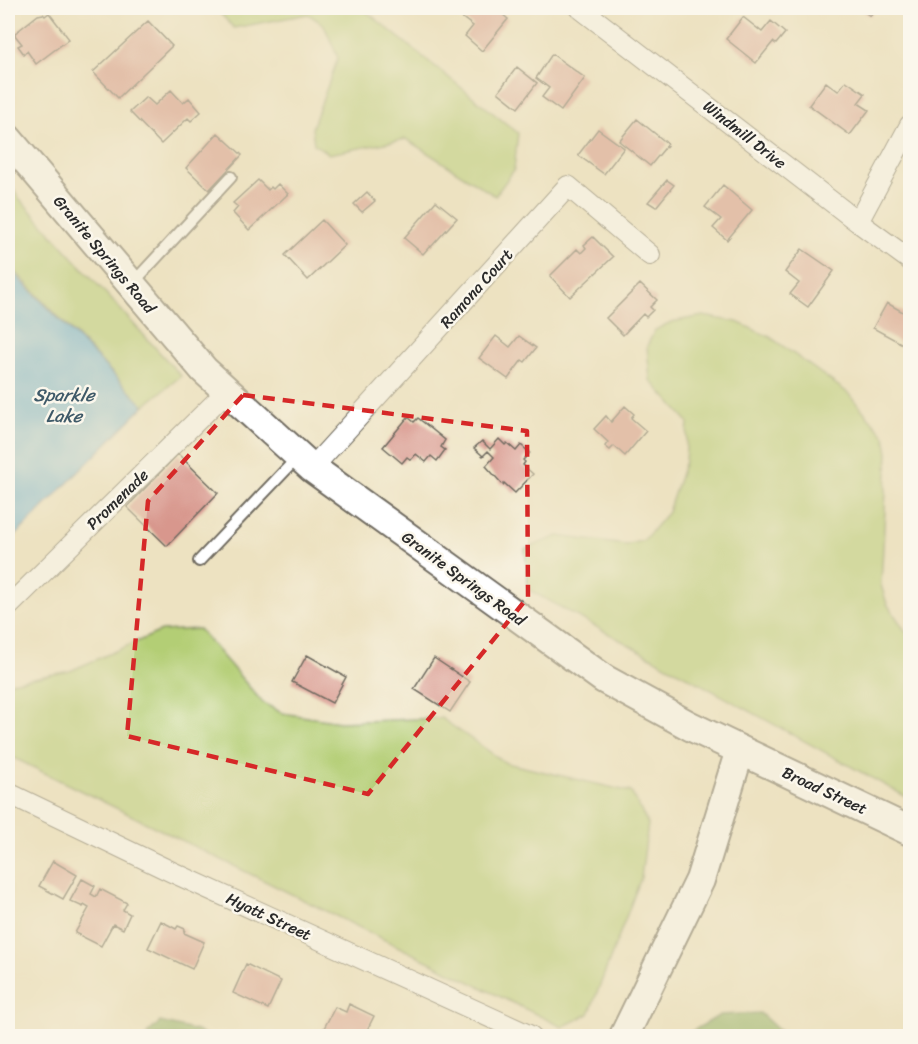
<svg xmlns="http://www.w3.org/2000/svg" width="918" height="1044" font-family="Sriracha,sans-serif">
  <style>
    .green { fill: #b3ce74; stroke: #6f7c50; stroke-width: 1.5 }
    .forest { fill: #8eb166; stroke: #5c6e48; stroke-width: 1.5 }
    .water { fill: #61aeda; stroke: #466c82; stroke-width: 1.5 }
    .building { fill: #d8978d }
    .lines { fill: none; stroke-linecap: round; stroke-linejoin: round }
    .lane-casing { stroke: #6f6b60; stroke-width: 14 }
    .street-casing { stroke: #6f6b60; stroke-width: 22 }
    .secondary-casing { stroke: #6f6b60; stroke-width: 32 }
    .lane { stroke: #fff; stroke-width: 10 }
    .street { stroke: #fff; stroke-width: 20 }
    .secondary { stroke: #fff; stroke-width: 28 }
    .marked { fill: none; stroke: #d62828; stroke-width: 4.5; stroke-dasharray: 12 8; stroke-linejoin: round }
    .labels { text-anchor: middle; stroke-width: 5; stroke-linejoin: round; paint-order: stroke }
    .street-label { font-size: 16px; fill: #2b2b2b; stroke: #fbf7ec }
    .water-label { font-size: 18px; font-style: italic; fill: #3e5968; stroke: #fbf7ec }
  </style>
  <rect width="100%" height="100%" fill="#fbf7ec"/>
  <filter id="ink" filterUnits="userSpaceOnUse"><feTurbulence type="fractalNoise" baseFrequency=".0167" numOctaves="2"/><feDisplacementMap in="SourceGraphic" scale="12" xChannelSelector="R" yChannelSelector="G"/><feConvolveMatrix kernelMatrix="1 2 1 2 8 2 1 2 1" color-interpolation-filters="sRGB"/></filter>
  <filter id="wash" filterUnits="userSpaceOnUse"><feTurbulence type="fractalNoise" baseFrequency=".008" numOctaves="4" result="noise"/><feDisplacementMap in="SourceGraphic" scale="24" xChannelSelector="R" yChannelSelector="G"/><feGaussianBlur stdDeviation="1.35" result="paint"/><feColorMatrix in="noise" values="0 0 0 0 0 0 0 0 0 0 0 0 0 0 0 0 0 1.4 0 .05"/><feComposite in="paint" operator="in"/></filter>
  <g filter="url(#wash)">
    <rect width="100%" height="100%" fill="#ede2c1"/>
    <!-- green -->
    <path class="green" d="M215,8H362L518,133L514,170L495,196L406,139L329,154L314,144L312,128L338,58L324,25L308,14L234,28Z
      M8,182L19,198L181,376L144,406L8,264Z
      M703,316L737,322L770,337L848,393L885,436L888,453L881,585L887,604L908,635L910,659V799L529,590L525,549L558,536L626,545L644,540L668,512L685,461L688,422L650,380L647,346L655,330L671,322Z
      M199,629L263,703L282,713L340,722L441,718L506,763L631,792L648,824L641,878L589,1014L562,1027L8,755V686L12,682L70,671L161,631Z"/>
    <!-- forest -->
    <path class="forest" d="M760,1013L785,1036H684L720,1015Z
      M160,1022L197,1031L206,1036H147V1034Z"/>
    <!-- water -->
    <path class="water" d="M8,267L144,406L8,543Z"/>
    <g id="blocks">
      <!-- building -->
      <path class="building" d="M466,8H495L508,19L482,51L465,36L473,26L460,16Z
        M859,8H876L870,16Z
        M49,13L69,39L36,64L27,51L24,54L18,46L22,44L14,34L38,15L43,14L45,16Z
        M743,17L762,32L771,21L785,33L776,44L773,42L756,63L726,39Z
        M148,21L172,46L118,98L93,72Z
        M552,54L585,78L561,111L542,97L549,88L536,78Z
        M517,67L537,83L518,108L498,92Z
        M846,81L865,94L858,103L869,110L850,135L809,105L826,82L838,91Z
        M171,90L183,103L189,98L201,112L191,121L188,118L161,144L130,112L146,97L155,105Z
        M637,119L668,144L650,166L619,141Z
        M598,129L624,148L604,174L578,155Z
        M218,133L242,155L209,190L186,168Z
        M258,180L268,190L271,187L273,189L278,184L288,194L249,230L233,213L238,207L233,203Z
        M667,180L674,185L656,207L648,202Z
        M723,185L752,210L727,240L713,228L721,219L705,207Z
        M367,192L375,201L362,212L354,204Z
        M436,201L457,218L431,247L430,246L423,254L404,238Z
        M322,220L345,245L308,280L285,255Z
        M593,237L613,257L570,297L550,276L577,249L581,253L586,248L584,245Z
        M802,249L834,271L808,307L790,294L799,283L785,272Z
        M640,284L657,300L650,307L653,310L646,317L643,314L623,335L606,318Z
        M887,303L910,316V343L908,347L873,328Z
        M496,336L510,347L519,336L536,348L525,362L522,360L508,379L479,358Z
        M625,406L634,414L631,418L646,431L625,456L614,446L610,450L605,446L608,442L594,429L606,416L611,422Z
        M408,417L414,422L418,418L445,440L441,447L445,450L437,461L431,456L426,462L416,454L411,460L407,457L402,463L383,447Z
        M499,439L505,445L507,443L516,451L521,445L530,453L523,460L525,462L523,465L533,474L515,493L504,483L503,485L486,466L494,457L488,451L483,456L474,448L482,441L490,449Z
        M178,454L218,493L167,546L127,507Z
        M307,655L346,677L332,703L292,682Z
        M434,658L470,682L450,712L414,689Z
        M53,861L77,875L63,899L39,886Z
        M82,879L95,886L91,894L96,897L100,889L127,903L123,910L130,914L123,929L113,924L101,946L75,933L89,908L84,905L83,907L70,901Z
        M161,921L176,929L178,926L185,929L184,933L204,942L192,969L148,948Z
        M246,964L281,981L268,1009L233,993Z
        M349,1004L374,1016L364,1036H324L321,1034L335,1007L346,1012Z"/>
    </g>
  </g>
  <g filter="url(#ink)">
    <use href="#blocks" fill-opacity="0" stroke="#6f6b60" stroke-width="1.5"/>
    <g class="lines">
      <defs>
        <path id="lane" d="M133,283L231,177
          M199,561L298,457"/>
        <path id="street" d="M580,8L858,222L910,260
          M858,222L910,125
          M312,468L568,186L650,255
          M8,607L227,391
          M8,793L172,872L531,1036"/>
        <path id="secondary" d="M8,139L204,370L312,468L604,679L690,726L910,831
          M624,1036L700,880L740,750"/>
      </defs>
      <!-- lane casing -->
      <use href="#lane" class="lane-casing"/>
      <!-- street casing -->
      <use href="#street" class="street-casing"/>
      <!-- secondary casing -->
      <use href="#secondary" class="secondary-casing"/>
      <!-- lane -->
      <use href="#lane" class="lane"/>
      <!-- street -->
      <use href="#street" class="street"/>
      <!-- secondary -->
      <use href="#secondary" class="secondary"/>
    </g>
  </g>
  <!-- marked area -->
  <path d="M0 0H918V1044H0ZM243,395L527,431L528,597L368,794L127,736L148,501Z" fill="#ede2c1" fill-opacity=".55" fill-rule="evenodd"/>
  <path class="marked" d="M243,395L527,431L528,597L368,794L127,736L148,501Z"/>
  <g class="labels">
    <!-- street labels -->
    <g class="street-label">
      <text transform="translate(745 134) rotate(38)" y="6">Windmill Drive</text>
      <text transform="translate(105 254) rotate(50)" y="6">Granite Springs Road</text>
      <text transform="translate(476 288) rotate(-48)" y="6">Ramona Court</text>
      <text transform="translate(117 499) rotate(-44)" y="6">Promenade</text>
      <text transform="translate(464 578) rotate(36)" y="6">Granite Springs Road</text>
      <text transform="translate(825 790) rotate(25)" y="6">Broad Street</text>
      <text transform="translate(269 916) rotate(25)" y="6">Hyatt Street</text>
    </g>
    <!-- water labels -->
    <g class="water-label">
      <text x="64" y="401">Sparkle<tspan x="64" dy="21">Lake</tspan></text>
    </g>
  </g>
  <!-- margin -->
  <rect width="918" height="1044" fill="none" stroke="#fbf7ec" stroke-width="30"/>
</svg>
